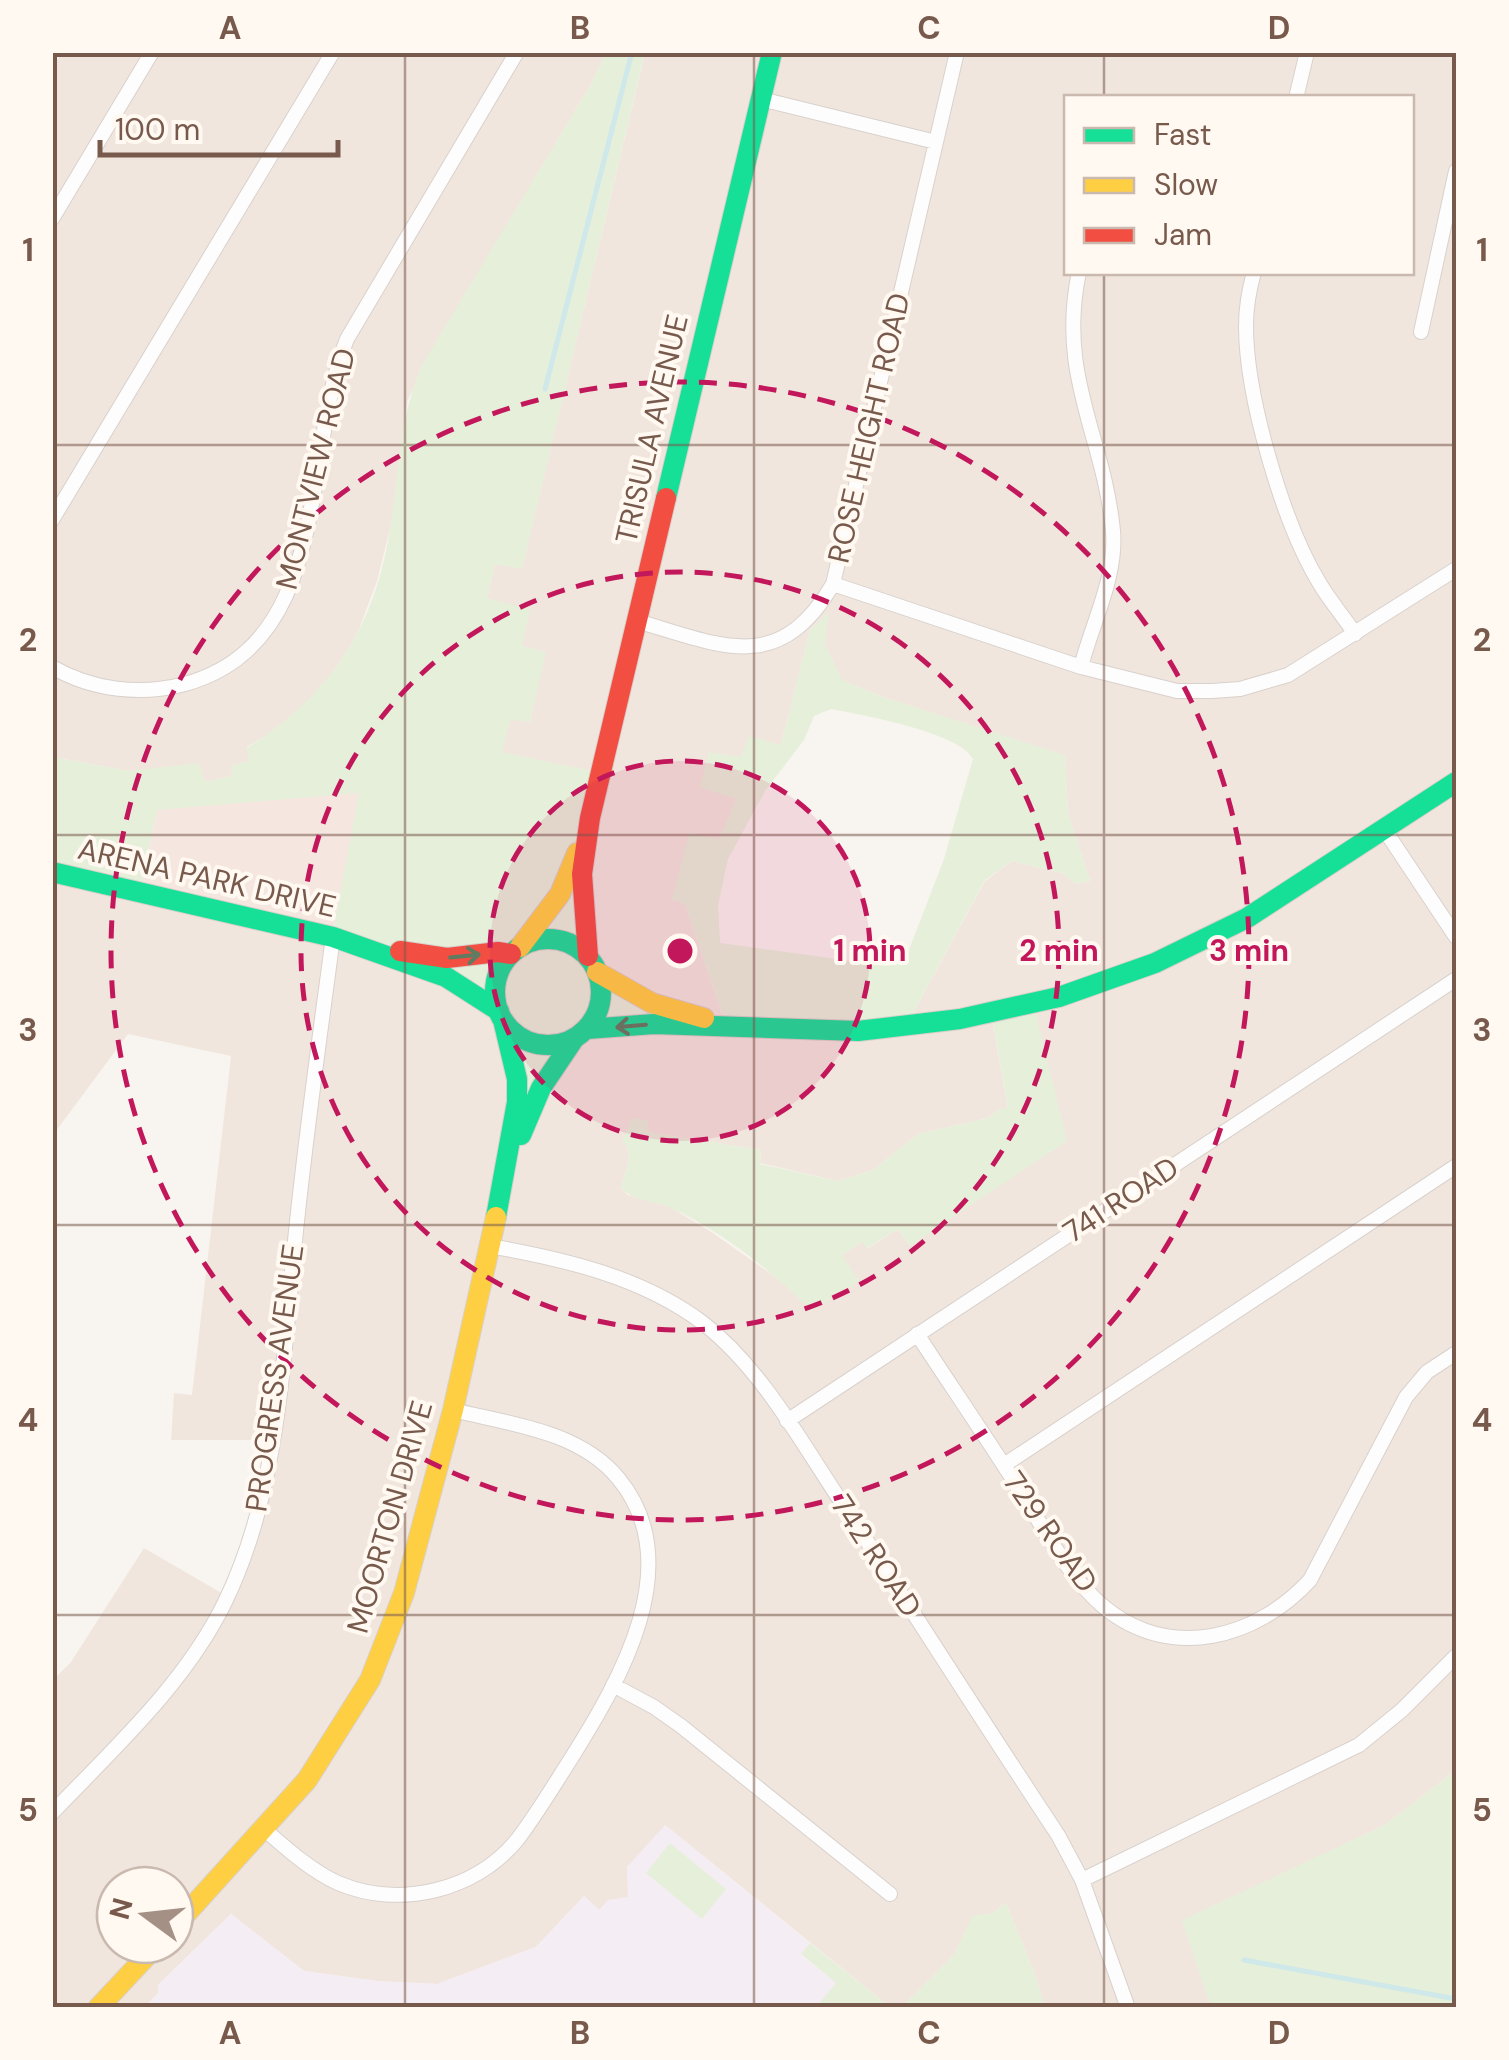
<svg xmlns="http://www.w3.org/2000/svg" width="1509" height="2060" font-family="'DM Sans',sans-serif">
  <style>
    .residential { fill: #f1e6dd; fill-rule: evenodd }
    .commercial { fill: #f5e6e0 }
    .education { fill: #f5edf4 }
    .green { fill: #e6efda; fill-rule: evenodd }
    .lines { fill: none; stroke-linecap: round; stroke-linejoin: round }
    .stream { stroke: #cfe8e9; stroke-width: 5 }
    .street-casing { stroke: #d8d1cc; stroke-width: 16 }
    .fast-casing { stroke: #d8d0ca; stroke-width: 22 }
    .slow-casing { stroke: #d8d0ca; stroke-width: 22 }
    .jam-casing { stroke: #d8d0ca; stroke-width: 22 }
    .street { stroke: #fefdfd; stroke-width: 14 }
    .fast { stroke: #16e098; stroke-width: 20 }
    .slow { stroke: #ffcf43; stroke-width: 20 }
    .jam { stroke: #f24e42; stroke-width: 20 }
    .oneway { stroke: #607c60 }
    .grid { fill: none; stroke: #785a4d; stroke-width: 2.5; stroke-opacity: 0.55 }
    .ring { fill: none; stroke: #c2185b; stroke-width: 5; stroke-dasharray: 18 12 }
    .labels { text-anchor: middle; stroke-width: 8; stroke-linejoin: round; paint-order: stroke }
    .street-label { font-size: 30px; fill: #785a4d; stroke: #fff9f1 }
    .centre { fill: #c2185b; stroke: #fff9f1; stroke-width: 5 }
    .ring-label { font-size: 30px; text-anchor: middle; font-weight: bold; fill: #c2185b; stroke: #fff9f1; stroke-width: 8; stroke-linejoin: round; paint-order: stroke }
    .neatline { fill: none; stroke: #785a4d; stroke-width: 4 }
    .grid-label { font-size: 32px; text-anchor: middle; font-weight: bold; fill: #785a4d }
  </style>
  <rect width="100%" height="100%" fill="#f8f4ef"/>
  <!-- residential -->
  <path class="residential" d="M62,52L606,53L590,86L471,285L407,401L392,521L377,581L358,632L336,671L321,689L283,725L247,747L249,761L233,776L205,782L153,770L129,771L53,757L52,68Z
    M645,53H1456V1770L1385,1825L1263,1883L1228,2007H1045L1034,1972L1006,1903L991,1914L973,1916L954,1955L902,2007H890L665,1825L629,1897L599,1910L584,1896L536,1947L437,1984L377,1981L304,1971L231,1914L158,1985V1993L145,2007H53V1680L71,1662L144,1548L225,1595L252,1535L270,1440H171L174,1393L192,1395L231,1056L128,1034L53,1135V869L434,964L498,1012L533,1108L602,971L590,955L501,752L510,719L530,722L545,652L522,646L487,598L495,564L522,568ZM1066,98H1412V272H1066ZM827,614L825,644L841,680L883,697L1065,756L1068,813L1090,881L1076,884L1062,873L1012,861L985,881L907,1024L726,1026L685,904L672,899L690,833L719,840L736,799L708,753L742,758L781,745L810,630ZM991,1013L1067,1141L909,1245L898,1229L868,1248L863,1241L842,1255L811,1310L784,1283L710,1231L670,1207L628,1195L621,1188L629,1160L627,1146L647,1132L761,1150L760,1163L838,1181L873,1170L918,1134L989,1118L996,1111L1008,1108ZM115,1885H175V1945H115Z"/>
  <!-- commercial -->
  <path class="commercial" d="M360,792L332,937L141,888L157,810Z"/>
  <!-- education -->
  <path class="education" d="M665,1825L810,1943L801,1955L836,1983L816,2008H145L158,1993V1985L231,1914L304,1971L377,1981L437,1984L536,1947L584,1896L599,1910L608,1900L628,1897L627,1867Z"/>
  <!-- green -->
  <path class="green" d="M645,52L522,569L495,564L487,598L530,609L522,646L546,652L530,722L510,720L502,752L602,773L591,819V955L602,971L726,1025L685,904L672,899L689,833L719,839L736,799L700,787L709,752L741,757L749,736L781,745L810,630L829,612L825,644L842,680L883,697L1065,755L1068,813L1090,881L1076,884L1062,873L1012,861L985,880L907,1024L588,1031L533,1108L516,1102L502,1020L472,988L332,937L359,793L157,810L141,888L53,869V757L129,771L199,763L205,782L232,776L231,766L249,761L247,748C336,691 379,620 392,515C400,460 400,418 422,365L590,86L606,53ZM831,709C862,715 959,732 973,759L944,859L907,955L901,963L887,966L720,943L718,905L728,859L765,791L804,740L814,716Z
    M1033,1002L1067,1141L910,1246L898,1229L867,1248L862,1242L842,1255L859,1281L811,1311C775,1273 720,1230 671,1208C654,1200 634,1202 621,1188L629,1160L627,1146L622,1142L631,1118L648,1120V1132L761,1150L760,1164L838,1181L873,1170L918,1134L989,1118L996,1111L1008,1107L991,1012Z
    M1456,1770V2007L1228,2008L1209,2001L1182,1920L1385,1825Z
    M670,1843L726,1889L702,1919L646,1873Z
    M1006,1903L1034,1972L1045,2007H902L954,1955L973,1915L991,1914Z
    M810,1943L890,2007H816L836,1983L801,1954Z"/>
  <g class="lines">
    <!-- stream -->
    <path class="stream" d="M545,389L632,52
      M1244,1960L1456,1999"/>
    <defs>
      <path id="street" d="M1296,98L1307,52
        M761,99L936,142
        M52,219L152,52
        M1079,272C1057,376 1104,436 1113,531C1117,577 1092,623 1081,667
        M1254,272C1249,290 1246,308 1246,326C1246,396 1283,524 1320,584C1330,601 1344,617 1355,634
        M1421,332L1456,171
        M52,520L333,52
        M833,584L1081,667L1177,691H1212L1240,689L1288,675L1456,569
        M637,621C722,646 779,676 833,584L957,52
        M52,667C92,690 140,696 185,684C334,643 301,453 347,339L517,52
        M1384,829L1456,937
        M490,1246C564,1259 642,1277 703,1323C762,1369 801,1442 842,1503C914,1613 985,1725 1058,1835L1082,1880L1128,2008
        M917,1334C951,1386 986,1437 1019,1489C1044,1528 1068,1577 1104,1607C1171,1662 1257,1638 1310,1580L1406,1397L1427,1372L1456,1353
        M787,1421L1456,979
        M1004,1465L1456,1166
        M613,1685L654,1707L681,1726L890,1894
        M52,1813C114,1748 185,1684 225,1602C280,1489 283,1355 296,1231C306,1133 320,1035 333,937
        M264,1829C286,1848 311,1871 338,1883C399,1909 475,1891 517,1840C537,1814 554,1785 572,1757C620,1680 689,1563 618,1478C579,1431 510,1424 453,1410
        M1082,1880L1359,1745L1402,1710L1456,1656"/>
      <path id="fast" d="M666,498L772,52
        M52,872L333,937L446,977L499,1011
        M495 992a53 53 0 1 1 106 0a53 53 0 1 1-106 0Z
        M587,1029L654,1024L858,1031L960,1019L1059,997L1155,963L1247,918L1456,782
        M521,1135L541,1088L574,1039
        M496,1217L517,1102V1079L503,1020"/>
      <path id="slow" d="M520,947L560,894L577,853
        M597,972L652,1003L704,1018
        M175,1926L307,1780L370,1680L404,1593L453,1410L496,1217
        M98,2008L157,1945"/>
      <path id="jam" d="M400,951L447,958L498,952L511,954
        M588,956L582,874L590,818L666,498"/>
    </defs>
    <!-- street casing -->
    <use href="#street" class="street-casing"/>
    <!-- fast casing -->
    <use href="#fast" class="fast-casing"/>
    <!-- slow casing -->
    <use href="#slow" class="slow-casing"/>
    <!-- jam casing -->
    <use href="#jam" class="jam-casing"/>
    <!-- street -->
    <use href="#street" class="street"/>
    <!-- fast -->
    <use href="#fast" class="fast"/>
    <!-- slow -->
    <use href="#slow" class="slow"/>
    <!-- jam -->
    <use href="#jam" class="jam"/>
  </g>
  <!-- one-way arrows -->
  <defs><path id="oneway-shaft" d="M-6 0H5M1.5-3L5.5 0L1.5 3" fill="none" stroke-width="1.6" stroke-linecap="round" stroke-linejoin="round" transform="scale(2.5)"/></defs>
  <g class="oneway">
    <use href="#oneway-shaft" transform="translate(465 956) rotate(-6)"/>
    <use href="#oneway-shaft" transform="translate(631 1026) rotate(175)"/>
  </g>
  <!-- grid -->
  <path class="grid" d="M405,52V2008M754,52V2008M1104,52V98M1104,272V2008M52,445H1456M52,835H1456M52,1225H1456M52,1615H1456"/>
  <!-- distance rings -->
  <circle cx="680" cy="951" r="190" fill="#c2185b" fill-opacity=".12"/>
  <g class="ring">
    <circle cx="680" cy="951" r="190"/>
    <circle cx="680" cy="951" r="379"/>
    <circle cx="680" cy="951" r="569"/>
  </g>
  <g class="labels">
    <!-- street labels -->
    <g class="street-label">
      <text transform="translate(869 428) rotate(-77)" y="10">ROSE HEIGHT ROAD</text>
      <text transform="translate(652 429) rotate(-77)" y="10">TRISULA AVENUE</text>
      <text transform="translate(316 469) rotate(-76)" y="10">MONTVIEW ROAD</text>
      <text transform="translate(207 878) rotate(13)" y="10">ARENA PARK DRIVE</text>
      <text transform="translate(1121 1200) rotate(-33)" y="10">741 ROAD</text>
      <text transform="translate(275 1378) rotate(-82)" y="10">PROGRESS AVENUE</text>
      <text transform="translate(390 1517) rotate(-74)" y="10">MOORTON DRIVE</text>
      <text transform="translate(1050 1532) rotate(55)" y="10">729 ROAD</text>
      <text transform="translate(876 1556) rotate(57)" y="10">742 ROAD</text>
    </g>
  </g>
  <circle cx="680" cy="951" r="15" class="centre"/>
  <g class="ring-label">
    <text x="870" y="961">1 min</text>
    <text x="1059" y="961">2 min</text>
    <text x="1249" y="961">3 min</text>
  </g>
  <!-- border -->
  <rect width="1509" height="2060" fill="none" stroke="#fff9f1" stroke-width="110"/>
  <!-- legend -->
  <rect x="1064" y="95" width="350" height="180" fill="#fff9f1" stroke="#c9b9af" stroke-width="2.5"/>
  <rect x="1084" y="128" width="50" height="15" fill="#16e098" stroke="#c9b9af" stroke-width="2.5"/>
  <text x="1154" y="145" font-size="30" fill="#785a4d">Fast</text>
  <rect x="1084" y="178" width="50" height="15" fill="#ffcf43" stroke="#c9b9af" stroke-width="2.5"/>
  <text x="1154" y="195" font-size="30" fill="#785a4d">Slow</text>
  <rect x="1084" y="228" width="50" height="15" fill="#f24e42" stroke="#c9b9af" stroke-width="2.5"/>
  <text x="1154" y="245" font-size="30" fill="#785a4d">Jam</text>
  <!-- north arrow -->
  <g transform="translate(145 1915) rotate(285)"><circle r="48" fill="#fff9f1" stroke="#c9b9af" stroke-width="2.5"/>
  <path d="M0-8L18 38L0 25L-18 38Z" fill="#a59086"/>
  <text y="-15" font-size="28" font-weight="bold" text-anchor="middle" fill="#785a4d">N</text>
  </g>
  <!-- scale -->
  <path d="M100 140v15h238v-15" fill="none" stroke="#785a4d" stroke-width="5"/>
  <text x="115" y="140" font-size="30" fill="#785a4d" stroke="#fff9f1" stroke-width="8" paint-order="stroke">100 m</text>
  <rect x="55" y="55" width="1399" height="1950" class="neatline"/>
  <g class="grid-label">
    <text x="230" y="39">A</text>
    <text x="580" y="39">B</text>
    <text x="929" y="39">C</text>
    <text x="1279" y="39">D</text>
    <text x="28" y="261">1</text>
    <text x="1482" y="261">1</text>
    <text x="28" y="651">2</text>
    <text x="1482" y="651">2</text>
    <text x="28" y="1041">3</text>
    <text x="1482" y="1041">3</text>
    <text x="28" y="1431">4</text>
    <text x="1482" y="1431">4</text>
    <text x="28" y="1821">5</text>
    <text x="1482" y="1821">5</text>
    <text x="230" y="2044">A</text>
    <text x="580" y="2044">B</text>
    <text x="929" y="2044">C</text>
    <text x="1279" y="2044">D</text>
  </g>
</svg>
